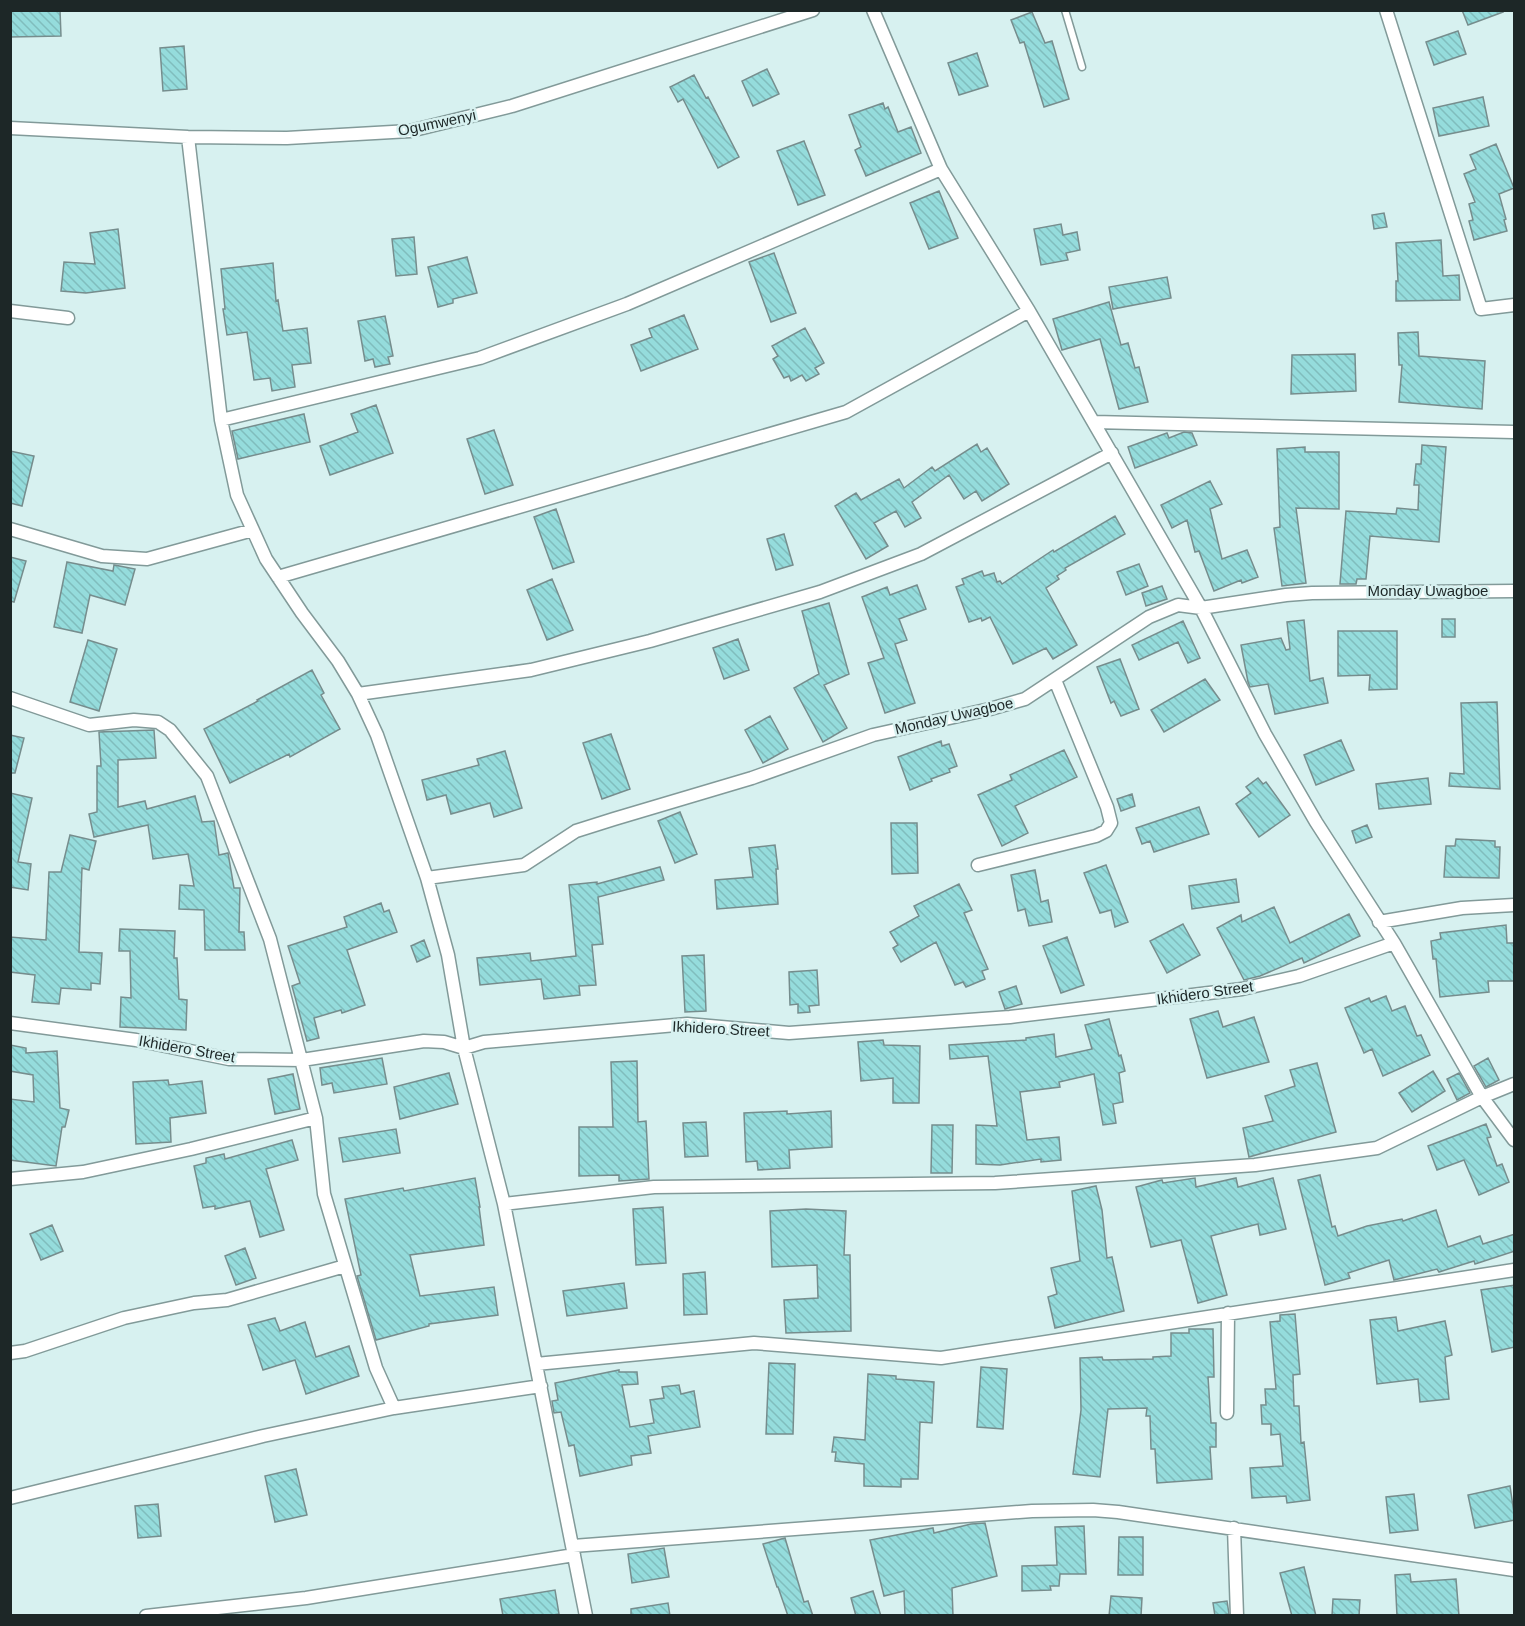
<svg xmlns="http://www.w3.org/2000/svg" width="1525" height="1626" font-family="Helvetica,sans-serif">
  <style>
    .building { fill: url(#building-back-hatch); stroke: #768d8d; stroke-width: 1.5 }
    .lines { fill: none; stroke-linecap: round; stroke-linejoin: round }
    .lane-casing { stroke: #829a99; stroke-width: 9 }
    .street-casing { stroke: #829a99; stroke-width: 15 }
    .lane { stroke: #fff; stroke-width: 6 }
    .street { stroke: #fff; stroke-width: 12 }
    .labels { text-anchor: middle; stroke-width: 5; stroke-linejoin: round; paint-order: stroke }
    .street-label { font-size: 15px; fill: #1d2727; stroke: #d7f1f0 }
  </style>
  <defs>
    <pattern id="building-back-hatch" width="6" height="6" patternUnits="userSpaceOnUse" patternTransform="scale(1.5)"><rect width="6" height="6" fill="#95dcdc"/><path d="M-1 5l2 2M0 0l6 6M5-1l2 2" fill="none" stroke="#80bdbd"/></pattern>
  </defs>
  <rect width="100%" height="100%" fill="#d7f1f0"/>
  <!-- building -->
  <path class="building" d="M10,10H60L61,36L10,37Z
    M1462,10H1502L1503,12L1468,25Z
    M1032,12L1045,43L1052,41L1069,99L1044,107L1024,42L1020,43L1011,20Z
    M1458,31L1466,54L1434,65L1426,42Z
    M184,46L187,89L163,91L160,48Z
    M977,53L988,86L959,95L948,63Z
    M767,69L779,94L753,106L742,81Z
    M694,75L706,98L708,97L739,157L718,168L683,99L678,102L670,87Z
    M1483,97L1489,126L1439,136L1433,108Z
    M883,103L885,109L888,107L898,132L911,127L921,153L866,176L855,150L861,147L849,115Z
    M804,141L825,195L798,205L777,151Z
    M1496,144L1514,188L1499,194L1506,219L1504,220L1507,231L1474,240L1469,221L1473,220L1469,204L1475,202L1464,174L1476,169L1470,155Z
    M939,191L958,238L929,249L910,203Z
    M1384,213L1387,227L1374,229L1372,215Z
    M1061,224L1063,235L1077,232L1080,250L1066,253L1068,260L1041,265L1034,229Z
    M118,229L125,288L86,293L61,291L64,262L95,264L90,233Z
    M414,237L417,274L396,276L392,239Z
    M1441,240L1443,276L1459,275L1460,300L1396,301V281H1398L1396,243Z
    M774,253L796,313L771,322L749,262Z
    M467,257L477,293L453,299V303L438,307L428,267Z
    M273,263L276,301L278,300L283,331L307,328L311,363L292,365L295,387L272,391L270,378L254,380L247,332L227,335L223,309H225L221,269Z
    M1167,277L1171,298L1113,309L1109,287Z
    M1109,302L1121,345L1128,343L1135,368L1139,367L1148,402L1119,409L1100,339L1062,350L1053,319Z
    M684,315L698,349L641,371L631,345L652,337L649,329Z
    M385,316L393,356L388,357L390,364L375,367L373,359L365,361L358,321Z
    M805,328L824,363L815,368L819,374L806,381L802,375L791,381L789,376L784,378L773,359L778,356L772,346Z
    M1418,332L1419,356L1485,361L1482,409L1399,402L1402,365H1399L1398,333Z
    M1355,354L1356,391L1291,394L1292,355Z
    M376,405L393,453L330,475L320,446L358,432L351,414Z
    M304,414L310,442L238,459L232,431Z
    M494,430L513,485L485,494L467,439Z
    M1184,432L1192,433L1197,445L1135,468L1128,447L1167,433L1169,438Z
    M977,444L981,452L987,448L1009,484L982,501L976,491L964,499L949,475L912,502L921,518L905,527L896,511L874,523L888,546L866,559L835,506L856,493L861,500L899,479L904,488L932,467L935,471Z
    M1422,445L1446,447L1439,542L1370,536L1366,579H1357L1356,584H1340L1346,511L1396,514L1397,508L1418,510L1419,485H1414L1416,464H1421Z
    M1305,447V452H1339V509L1296,508L1306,583L1282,586L1274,528L1280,527L1277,449Z
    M10,451L34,456L22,506L10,503Z
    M1210,481L1222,504L1210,509L1222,559L1247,550L1258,577L1242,583L1241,580L1214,591L1199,551L1195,552L1187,520L1172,528L1161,505Z
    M556,509L574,562L553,569L534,517Z
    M1115,516L1125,534L1065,568L1066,570L1057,576L1059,579L1046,588L1077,645L1053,659L1046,648L1013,664L990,617L982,621L981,618L969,622L956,587L964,584L962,579L982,571L984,576L994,573L997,582L1000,581L1002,584L1053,550L1054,552Z
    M784,534L793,565L776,570L767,539Z
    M10,557L26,561L14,602L10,601Z
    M67,562L113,571L114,565L135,569L125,605L90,595L82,633L54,627Z
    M1139,564L1148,586L1126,595L1117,572Z
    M552,579L573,630L547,640L527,590Z
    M917,585L926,609L899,619L907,640L895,644L915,703L885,713L868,663L884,658L862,597L887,587L890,595Z
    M1162,586L1167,599L1146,606L1142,593Z
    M829,603L849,674L824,685L847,728L823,742L794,688L819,674L802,611Z
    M1442,619H1455V637H1442Z
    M1304,620L1310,681L1323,678L1328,703L1275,714L1268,684L1250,687L1248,682L1241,645L1281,638L1286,650L1290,649L1287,622Z
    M1183,621L1200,658L1188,663L1178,642L1139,660L1132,645Z
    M1338,631H1397V689L1369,690L1370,675L1338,676Z
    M738,639L749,670L724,679L713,648Z
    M88,640L117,649L99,711L70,702Z
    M1120,659L1139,709L1121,716L1114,701L1111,703L1097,667Z
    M312,670L324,693L321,695L340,729L290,757L289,754L230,783L204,729L258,701L257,700Z
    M1205,679L1220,700L1164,732L1151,710Z
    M1497,702L1500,789L1449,786L1450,773L1464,774L1461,703Z
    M770,716L788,749L763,763L745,730Z
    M154,730L156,758L118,760V807L145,801L147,809L195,796L202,822L214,821L219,855L228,853L234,888H240L239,932H244L245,950H205L204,910L179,909L180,885L194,886L188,854L153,859L148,825L94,837L89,814L97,812V766H101L99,732Z
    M611,734L630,789L602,799L583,743Z
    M10,735L24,738L15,773H10Z
    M1341,740L1354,770L1316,785L1304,755Z
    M941,741L942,746L949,744L957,766L949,769L950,772L931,779L932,781L910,790L898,757Z
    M1064,750L1077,777L1015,806L1028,833L1002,846L978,795L1012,780L1010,775Z
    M505,751L522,808L494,817L490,803L451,814L446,795L427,800L422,780L479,765L477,759Z
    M1258,778L1263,784L1266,782L1290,815L1259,837L1236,804L1251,793L1246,787Z
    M1428,778L1431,804L1379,809L1376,784Z
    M10,793L32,798L18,862L31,864L28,890L10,887Z
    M1132,794L1135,806L1121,811L1117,799Z
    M1199,807L1209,834L1154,852L1150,841L1142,844L1136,828Z
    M680,812L697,854L675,863L658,821Z
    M891,823H917L918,873L892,874Z
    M1367,825L1372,837L1356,843L1352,831Z
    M70,835L96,841L89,870L82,868L79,952L102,953L100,984L91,983V990L61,988L59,1004L32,1002L35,975L10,972V937L46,940L49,872H61Z
    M1456,839L1495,841V847H1500L1499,878L1444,877L1446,846H1455Z
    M775,845L778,869H776L778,904L717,909L715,880L753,877L749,848Z
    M1106,865L1128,922L1115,927L1111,910L1100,913L1084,873Z
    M660,867L664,880L598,897L603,944L592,945L596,985L579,986L580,995L544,999L541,979L480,985L477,958L530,953L531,961L576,956L569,885L597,882V884Z
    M1035,870L1041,902L1048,900L1052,922L1029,926L1025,909L1018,911L1011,875Z
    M1236,879L1239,902L1192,909L1189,886Z
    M959,884L972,910L964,913L988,969L982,971L985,979L966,987L963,982L955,985L936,942L901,962L893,948L898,945L890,932L919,916L914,906Z
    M381,903L384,912L389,910L397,932L347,950L365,1005L342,1013L341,1010L314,1018L319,1038L307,1041L292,986L300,983L288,946L347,927L344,917Z
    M1274,907L1290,943L1349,914L1360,936L1304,963L1302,958L1260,976L1244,980L1217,928L1241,915L1242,922Z
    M1183,924L1200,955L1167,973L1150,941Z
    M1506,925L1507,943H1515V981H1488L1489,992L1440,997L1436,959H1433L1431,941L1441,939L1440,933Z
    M120,929L175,931L174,958H177L179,999L187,1000L186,1030L120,1027L121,997L131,998L130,951H119Z
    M1067,937L1084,985L1061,993L1043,946Z
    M424,940L430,956L417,962L411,946Z
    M704,955L706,1011L685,1012L682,956Z
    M817,970L819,1005L809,1006L810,1012L798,1013V1004L790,1005L789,972Z
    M1016,986L1022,1004L1005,1009L999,992Z
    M1386,996L1392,1011L1405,1006L1417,1036L1421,1035L1430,1055L1383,1076L1372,1049L1364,1053L1345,1008L1369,998L1371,1002Z
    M1218,1011L1223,1027L1254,1017L1269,1062L1207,1078L1190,1019Z
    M1109,1019L1119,1056L1121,1055L1125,1071L1119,1073L1123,1102L1113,1104L1116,1123L1103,1125L1094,1074L1059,1082L1060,1087L1020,1092L1027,1140L1059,1137L1061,1160L1041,1162V1159L1000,1165L976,1164V1125L997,1126L988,1056L950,1059L949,1045L1026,1040V1038L1054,1034L1056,1057L1092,1049L1085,1025Z
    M883,1040L884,1045L920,1046L919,1103H893V1078L861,1081L858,1042Z
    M10,1045L26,1048V1053L57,1051L60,1108L69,1110L65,1127H62L56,1166L10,1160V1099L34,1102L33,1075L10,1071Z
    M382,1058L387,1084L334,1093L332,1083L322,1085L320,1068Z
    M1488,1058L1499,1080L1486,1087L1474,1066Z
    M637,1061L638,1122L646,1121L649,1179L619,1181V1175L579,1176V1127H613L611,1062Z
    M1317,1063L1336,1132L1249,1157L1243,1128L1273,1121L1265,1096L1295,1086L1290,1070Z
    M1433,1071L1445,1091L1412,1112L1399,1093Z
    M449,1073L458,1104L400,1119L394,1087Z
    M1459,1073L1470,1093L1457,1100L1447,1079Z
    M293,1074L300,1109L275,1114L268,1079Z
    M168,1080L169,1085L202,1081L206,1113L170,1118L171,1142L136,1144L133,1082Z
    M787,1111V1114L831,1111L832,1147L789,1150L790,1168L758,1170L757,1161L746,1162L744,1113Z
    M706,1122L708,1156L685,1157L683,1123Z
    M1486,1124L1491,1137L1487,1138L1497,1166L1502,1164L1509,1182L1479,1195L1464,1160L1437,1170L1428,1146Z
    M932,1125H953L952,1173H931Z
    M396,1129L400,1153L343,1162L339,1138Z
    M292,1140L298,1160L266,1169L284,1230L260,1237L250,1201L215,1209V1206L203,1208L194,1166L206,1163V1158L224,1154L225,1159Z
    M1320,1175L1332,1227L1335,1226L1338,1236L1367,1226L1402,1219L1403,1221L1436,1210L1448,1247L1480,1236L1483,1244L1515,1234V1251L1475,1264L1474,1261L1439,1272L1437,1269L1394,1280L1389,1260L1348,1273L1350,1278L1325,1285L1298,1180Z
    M475,1178L480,1207H479L484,1245L410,1255L420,1296L494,1287L498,1315L429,1324V1326L376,1340L357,1276L361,1275L345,1199L403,1188L404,1191Z
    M1195,1178L1196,1187L1236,1178L1238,1187L1273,1178L1286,1229L1260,1235L1258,1224L1211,1236L1227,1295L1198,1303L1181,1240L1151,1247L1136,1187L1162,1180L1163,1183Z
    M1096,1186L1102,1210L1107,1258L1112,1257L1124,1311L1055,1328L1048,1297L1057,1294L1051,1268L1080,1261L1072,1191Z
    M663,1207L666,1263L636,1265L633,1209Z
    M806,1209L846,1211L844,1255H850L851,1331L786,1333L784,1300L818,1298L817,1265L772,1267L770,1211Z
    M52,1225L63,1251L41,1260L30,1234Z
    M245,1248L256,1278L236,1285L225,1256Z
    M705,1272L707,1314L684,1315L683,1274Z
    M624,1283L627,1308L567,1316L563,1291Z
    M1515,1285V1347L1492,1352L1481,1290Z
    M1295,1314L1300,1374L1293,1375L1294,1406H1299L1301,1443L1304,1442L1310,1500L1287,1503L1286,1496L1252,1498L1250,1468L1283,1466L1280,1434L1271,1435V1424H1262L1261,1405H1266L1265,1389H1276L1270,1322L1280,1321V1315Z
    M1396,1317L1398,1331L1445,1321L1452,1355L1445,1357L1449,1399L1420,1402L1418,1379L1377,1384L1370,1320Z
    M275,1318L280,1331L305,1322L316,1357L349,1346L359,1376L306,1394L295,1360L263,1370L248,1325Z
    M1189,1329H1213L1214,1377H1208L1211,1423H1216V1447H1210L1212,1479L1157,1483L1155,1449H1151L1150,1416H1146L1147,1408L1108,1409L1100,1477L1073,1474L1081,1410L1080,1358L1102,1357L1103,1360L1153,1359V1357L1171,1356V1333H1189Z
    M769,1363L795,1364L793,1434H766Z
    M981,1367L1007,1369L1003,1429L977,1427Z
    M619,1370V1372H637L638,1384L622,1385L630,1427L654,1423L650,1400L664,1398L662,1387L679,1385L681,1394L694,1391L700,1427L648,1436L651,1453L631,1456L632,1465L580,1476L574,1445L569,1446L561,1412L554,1413L552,1401L558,1400L555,1383Z
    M868,1374L896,1376V1379L934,1382L932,1423L920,1422L918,1479H901V1487L864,1486V1464L835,1461L836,1452H832L834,1437L865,1440Z
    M296,1469L307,1515L275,1522L265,1476Z
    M1510,1486L1515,1520L1475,1528L1468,1495Z
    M1414,1494L1418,1530L1390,1533L1386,1497Z
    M158,1504L161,1536L138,1538L135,1506Z
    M985,1523L997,1576L952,1588L953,1616H905L904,1591L884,1596L870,1540L933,1528L934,1533L971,1524Z
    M1084,1526L1086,1574H1060L1059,1586H1050L1051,1590L1022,1591V1566L1057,1565L1055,1527Z
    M1119,1537H1143V1575H1118Z
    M785,1538L804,1602L808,1601L813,1616H788L778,1587H777L763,1544Z
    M664,1548L669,1577L632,1583L628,1554Z
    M1304,1567L1316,1616H1292L1280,1573Z
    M1410,1574L1411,1582L1456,1579L1459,1616H1397L1395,1575Z
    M555,1590L559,1614L547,1616H503L500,1599Z
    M873,1591L881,1616H856L851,1598Z
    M1111,1596L1142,1598L1141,1616H1109Z
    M1333,1599L1360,1600L1359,1616H1332Z
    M1227,1601L1229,1614L1215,1616L1213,1603Z
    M668,1603L670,1616H631V1609Z"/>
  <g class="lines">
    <defs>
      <path id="lane" d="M1065,10L1082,67"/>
      <path id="street" d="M873,10L941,169L1029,311L1201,608L1265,734L1316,822L1394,943L1482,1097L1514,1140
        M1386,10L1481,309L1514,305
        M10,128L188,137L287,138L410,131L512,106L813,10
        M188,137L221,420L237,495L266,559L302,613L338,661L358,694L377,735L427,878L448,955L464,1048L504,1204L586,1616
        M10,311L68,318
        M221,420L480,358L627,304L941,169
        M1094,422L1514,432
        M10,529L102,556L147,559L253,530
        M278,577L846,412L1029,311
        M358,694L531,670L650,641L820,592L921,554L1112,453
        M10,698L89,725L134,720L158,722L170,730L207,776L270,939L316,1118L324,1194L376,1368L394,1408
        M978,865L1096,836L1106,831L1111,823L1107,807L1055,680
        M427,878L524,865L576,831L614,819L752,778L873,735L990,709L1025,699L1149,617L1178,605L1201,608L1286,595L1312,593L1514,591
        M1379,922L1462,908L1514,905
        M10,1023L136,1040L229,1059L302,1060L424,1041L444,1042L464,1048L484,1042L687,1024L789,1033L1010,1017L1242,989L1299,976L1394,943
        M10,1179L83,1172L191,1149L316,1118
        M504,1204L654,1187L995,1183L1255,1165L1377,1148L1482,1097L1514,1084
        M10,1353L25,1351L124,1318L194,1303L227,1300L345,1266
        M536,1364L754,1343L941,1358L1514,1270
        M1227,1413L1228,1313
        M10,1498L263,1436L394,1408L541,1386
        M1234,1528L1237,1616
        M573,1546L1032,1511L1093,1510L1118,1512L1514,1570
        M146,1616L306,1598L574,1555"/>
    </defs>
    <!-- lane casing -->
    <use href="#lane" class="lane-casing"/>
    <!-- street casing -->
    <use href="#street" class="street-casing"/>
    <!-- lane -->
    <use href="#lane" class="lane"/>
    <!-- street -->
    <use href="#street" class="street"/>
  </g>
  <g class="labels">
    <!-- street labels -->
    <g class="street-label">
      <text transform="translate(437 123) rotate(-12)" y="5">Ogumwenyi</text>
      <text x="1428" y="596">Monday Uwagboe</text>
      <text transform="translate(954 716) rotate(-13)" y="5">Monday Uwagboe</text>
      <text transform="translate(1205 993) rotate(-8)" y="5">Ikhidero Street</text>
      <text transform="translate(721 1029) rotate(3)" y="5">Ikhidero Street</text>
      <text transform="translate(187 1049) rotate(10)" y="5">Ikhidero Street</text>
    </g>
  </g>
  <!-- border -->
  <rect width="1525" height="1626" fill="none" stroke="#1d2727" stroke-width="24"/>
</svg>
